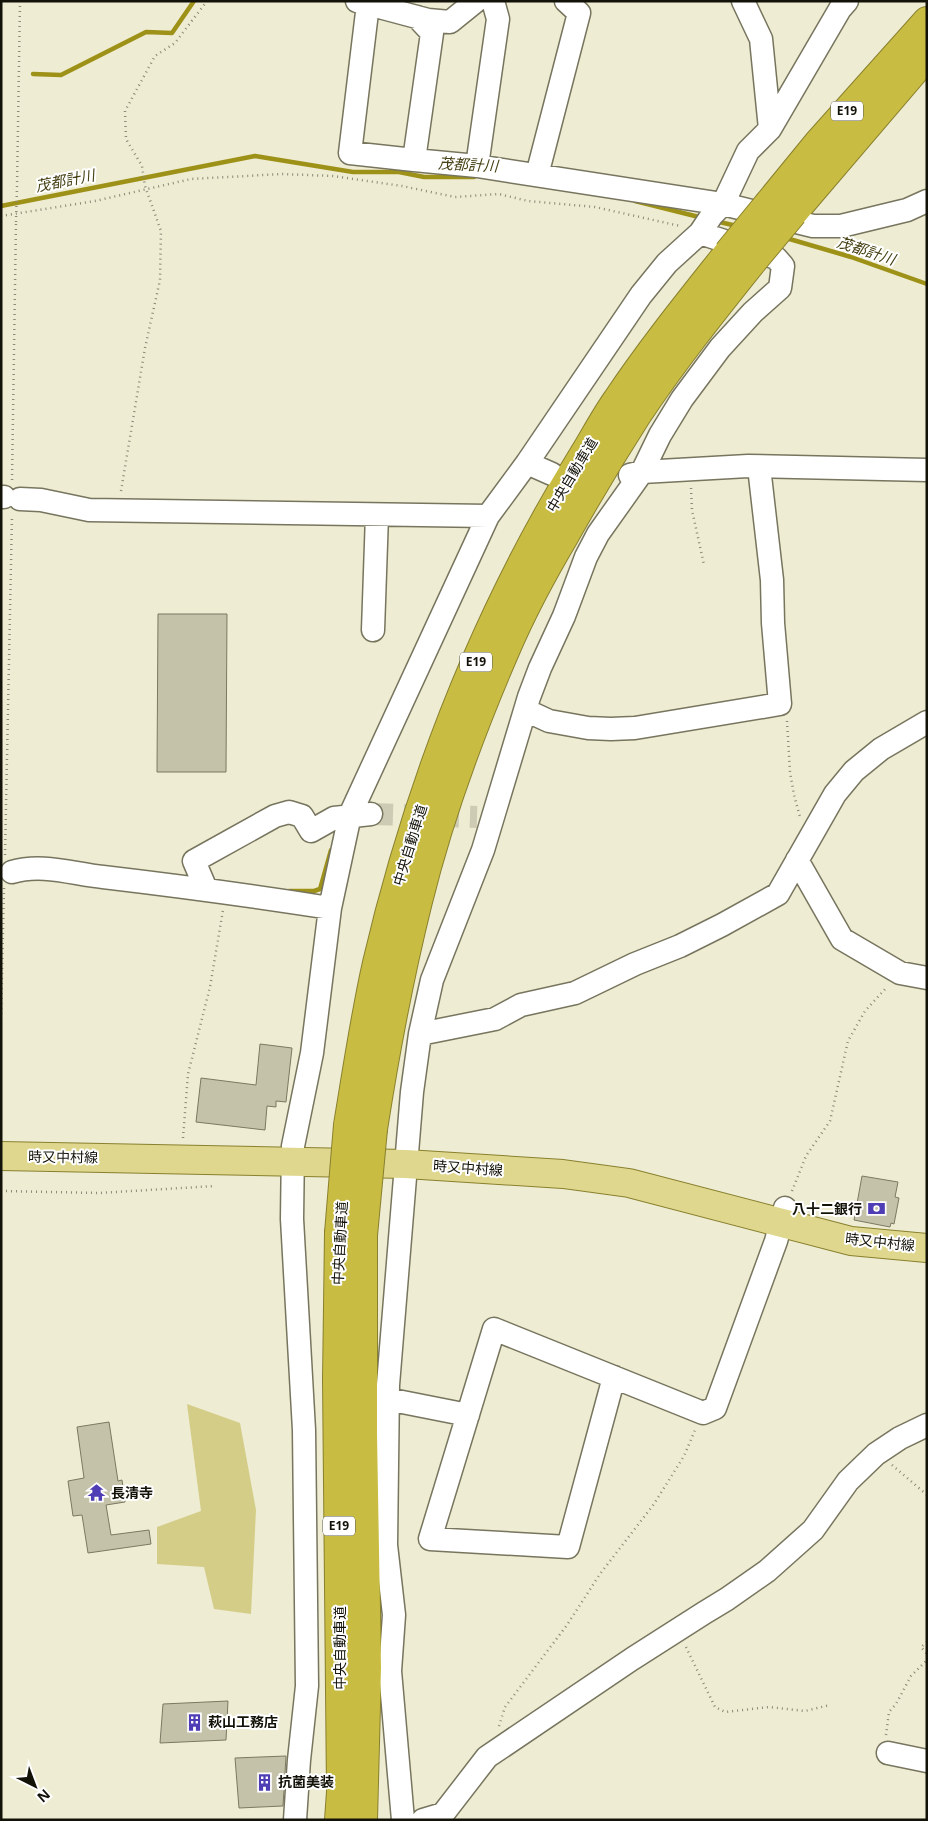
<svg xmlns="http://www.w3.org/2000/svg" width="928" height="1821" font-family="'Noto Sans','Noto Sans JP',sans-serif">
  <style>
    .green { fill: #d4cd88 }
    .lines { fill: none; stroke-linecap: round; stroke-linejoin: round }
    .stream { stroke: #9e9118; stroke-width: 4.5 }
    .building { fill: #c4c2a9; stroke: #7b7962 }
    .minor-tunnel { stroke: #cdcbb4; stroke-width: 22; stroke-dasharray: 22 11; stroke-linecap: butt }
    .minor-casing { stroke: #77755e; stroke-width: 25 }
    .major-casing { stroke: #89802e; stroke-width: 30 }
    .highway-casing { stroke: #89802e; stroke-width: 30 }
    .path { stroke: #8b8977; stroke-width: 2.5; stroke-dasharray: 1 4; stroke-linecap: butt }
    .minor { stroke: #fff; stroke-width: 22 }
    .major { stroke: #dfd78e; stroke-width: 28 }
    .highway { stroke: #c9bc42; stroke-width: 28 }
    .highway-bridge-casing { stroke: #89802e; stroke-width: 30; stroke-linecap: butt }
    .path-bridge { stroke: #8b8977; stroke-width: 2.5; stroke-dasharray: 1 4; stroke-linecap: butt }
    .highway-bridge { stroke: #c9bc42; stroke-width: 28 }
    .labels { text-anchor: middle; stroke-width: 4; stroke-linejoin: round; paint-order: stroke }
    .shield { fill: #fff; stroke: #5a5953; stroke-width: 1 }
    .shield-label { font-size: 12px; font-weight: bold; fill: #131209 }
    .street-label { font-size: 14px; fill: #131209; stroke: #fff }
    .poi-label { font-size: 14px; font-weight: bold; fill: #131209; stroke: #fff; text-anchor: start }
    .water-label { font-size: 15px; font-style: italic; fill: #474215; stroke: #fff }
  </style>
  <rect width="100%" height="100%" fill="#eeecd2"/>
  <!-- green -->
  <path class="green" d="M187,1404L240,1423L256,1510L251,1614L214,1609L204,1567L157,1564V1527L201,1511Z"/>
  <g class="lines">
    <!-- stream -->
    <path class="stream" d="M33,74L61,75L146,32L172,33L194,1
      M635,201L703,218
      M1,206L255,156L353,172H399L424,177H474
      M715,221L737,226
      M786,238L851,257L927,284
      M289,891H314L320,889L331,850"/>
  </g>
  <!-- building -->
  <path class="building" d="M158,614H227L226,772H157Z
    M260,1044L292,1048L286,1102L276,1101V1107L267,1106L265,1130L196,1122L201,1078L256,1085Z
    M862,1176L898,1182L895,1197L899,1198L894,1224L891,1223L890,1227L854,1220Z
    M109,1422L118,1481L122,1480L125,1502L106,1505L111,1535L149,1530L151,1544L88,1553L82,1515L73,1516L68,1481L84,1478L77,1427Z
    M228,1701L226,1740L160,1743L163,1704Z
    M286,1756L283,1806L239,1808L235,1758Z"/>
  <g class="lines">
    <!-- minor-tunnel -->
    <path class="minor-tunnel" d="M371,814L477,817"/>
    <defs>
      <path id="minor" d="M357,1L428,20L450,22L476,1
        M743,1L761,39L770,129
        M368,4L350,153L414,160
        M417,17L432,33L414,160L477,166L723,204L813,226H841L907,210L927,201
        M477,166L498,19L493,1
        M537,175L579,13L566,1
        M527,463L552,474
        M630,475L642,472L748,466L927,470
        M1,497H4
        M20,499L41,500L89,510L488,516
        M373,630L377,515
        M525,714L536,715L549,721L588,728L611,729L635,728L780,704L773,623L772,580L759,467
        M797,860L842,939L900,973L927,978
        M12,872C42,863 73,874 103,877C179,886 254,896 330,908
        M206,889L194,861L275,816L289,812L302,816L311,831L334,818L371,814
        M420,1034L495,1019L521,1005L575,993L635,964L680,946L722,925L778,894L835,794L854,771L881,749L927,722
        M614,1377L568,1547L430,1539L494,1329L703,1413L715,1408L776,1241L785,1208
        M387,1399L468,1415
        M888,1753L927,1761
        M295,1820L299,1760L307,1686L304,1430L292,1219L293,1146L312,1053L330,908L350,815L488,516L527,463L641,295L667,263L700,233L712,215L723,204L748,151L770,129L840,9L847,1
        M403,1820L390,1671L394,1615L386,1545L388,1385L412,1092L420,1034L432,980L483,850L529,697L540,668L564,616L586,557L598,534L642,472L660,435L682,399L720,348L753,312L780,288L783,266L776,258L700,233
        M423,1820L443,1814L487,1757L632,1659L704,1613L727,1599L767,1571L813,1530L848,1481L876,1454L900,1438L927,1425"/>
      <path id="major" d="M1,1156L406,1164L563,1174L629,1183L851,1241L927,1248"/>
      <path id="highway" d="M769,203L818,143L927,21
        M793,213L927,56
        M348,1125C357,1071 365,1016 377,963C419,784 487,610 584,454C595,436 605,417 617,400C651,349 690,301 728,253
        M373,1129C385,1052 399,977 418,901C439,816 470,732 505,651C522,611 543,572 565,535C588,494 612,454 637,415C673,361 713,311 753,261
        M339,1233L337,1380L341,1792L339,1820
        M363,1820L367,1667L363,1434V1235"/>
    </defs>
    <!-- minor casing -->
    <use href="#minor" class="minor-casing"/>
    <!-- major casing -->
    <use href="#major" class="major-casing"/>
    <!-- highway casing -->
    <use href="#highway" class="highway-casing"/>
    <!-- path -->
    <path class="path" d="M17,187L20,1
      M1,216L95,201L191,179L282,174L333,176L402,186L455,197L499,194L528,201L595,207L680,226
      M12,480L16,222
      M691,488L692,510L704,565
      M121,491L145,348L160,280L161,231L145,186L142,166L126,139L125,111L155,56L175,43L207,1
      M787,721L790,772L794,795L800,817
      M5,855L12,516
      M1,1019L4,888
      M183,1138L188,1074L210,987L223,910
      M1,1191L99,1193L215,1186
      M792,1191L806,1156L830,1121L848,1041L865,1011L887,987
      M892,1465L927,1495
      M927,1642L921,1647L927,1654
      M686,1647L715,1707L725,1712L769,1707L805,1711L830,1705
      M499,1726L505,1707L567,1625L600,1574L654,1504L684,1456L695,1430
      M886,1735L889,1712L896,1704L911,1676L927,1660"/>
    <!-- minor -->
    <use href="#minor" class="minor"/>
    <!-- major -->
    <use href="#major" class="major"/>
    <!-- highway -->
    <use href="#highway" class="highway"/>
    <defs>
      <path id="highway-bridge" d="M728,253L769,203
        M753,261L793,213
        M339,1233L348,1125
        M363,1235L373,1129"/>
    </defs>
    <!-- highway-bridge casing -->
    <use href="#highway-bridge" class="highway-bridge-casing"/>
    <!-- path-bridge -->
    <path class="path-bridge" d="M16,222L17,187"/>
    <!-- highway-bridge -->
    <use href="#highway-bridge" class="highway-bridge"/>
  </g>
  <!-- icons -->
  <defs>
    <symbol id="bank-bare" viewBox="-9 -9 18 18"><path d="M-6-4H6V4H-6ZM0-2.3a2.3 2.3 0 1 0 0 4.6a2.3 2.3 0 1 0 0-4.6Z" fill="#4e3db5" stroke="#fff" stroke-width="2.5" paint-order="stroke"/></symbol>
    <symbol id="temple-bare" viewBox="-9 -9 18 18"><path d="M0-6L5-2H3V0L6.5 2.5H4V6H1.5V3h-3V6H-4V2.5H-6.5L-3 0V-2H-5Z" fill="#4e3db5" stroke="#fff" stroke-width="2.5" paint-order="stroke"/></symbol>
    <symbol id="building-bare" viewBox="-9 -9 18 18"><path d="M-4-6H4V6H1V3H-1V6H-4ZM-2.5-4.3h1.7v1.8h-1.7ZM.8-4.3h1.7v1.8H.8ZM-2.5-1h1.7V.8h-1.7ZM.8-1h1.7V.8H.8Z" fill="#4e3db5" stroke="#fff" stroke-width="2.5" paint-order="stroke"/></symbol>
  </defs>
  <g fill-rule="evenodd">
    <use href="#bank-bare" x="864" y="1196" width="25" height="25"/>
    <use href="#temple-bare" x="84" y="1480" width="25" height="25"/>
    <use href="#building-bare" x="182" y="1710" width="25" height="25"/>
    <use href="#building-bare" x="252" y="1770" width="25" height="25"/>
  </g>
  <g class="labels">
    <!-- shield labels -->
    <g class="shield">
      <rect x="831" y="101.5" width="32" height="19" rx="4"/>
      <rect x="460" y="652.5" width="32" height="19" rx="4"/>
      <rect x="323" y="1516.5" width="32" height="19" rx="4"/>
    </g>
    <g class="shield-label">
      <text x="847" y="115">E19</text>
      <text x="476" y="666">E19</text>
      <text x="339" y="1530">E19</text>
    </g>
    <!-- street labels -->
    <g class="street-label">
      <text transform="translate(572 475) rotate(-59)" y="5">中央自動車道</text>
      <text transform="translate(410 845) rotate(-73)" y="5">中央自動車道</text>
      <text transform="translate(63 1157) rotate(1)" y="5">時又中村線</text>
      <text transform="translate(468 1168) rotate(4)" y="5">時又中村線</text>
      <text transform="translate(880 1242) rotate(6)" y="5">時又中村線</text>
      <text transform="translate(340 1243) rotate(-87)" y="5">中央自動車道</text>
      <text transform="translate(340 1648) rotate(-90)" y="5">中央自動車道</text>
    </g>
    <!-- poi labels -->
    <g class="poi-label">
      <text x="862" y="1214" text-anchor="end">八十二銀行</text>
      <text x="111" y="1498">長清寺</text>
      <text x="208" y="1727">萩山工務店</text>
      <text x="278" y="1787">抗菌美装</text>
    </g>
    <!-- water labels -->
    <g class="water-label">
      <text transform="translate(468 165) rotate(3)" y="5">茂都計川</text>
      <text transform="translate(65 181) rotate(-11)" y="5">茂都計川</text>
      <text transform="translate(866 251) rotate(18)" y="5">茂都計川</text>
    </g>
  </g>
  <!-- border -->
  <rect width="928" height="1821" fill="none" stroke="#131209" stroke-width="5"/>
  <!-- north arrow -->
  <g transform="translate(35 1786) rotate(138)" stroke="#ffffff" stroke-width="4" paint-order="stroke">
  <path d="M0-4L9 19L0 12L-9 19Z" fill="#131209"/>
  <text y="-8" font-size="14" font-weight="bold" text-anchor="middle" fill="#131209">N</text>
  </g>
</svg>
